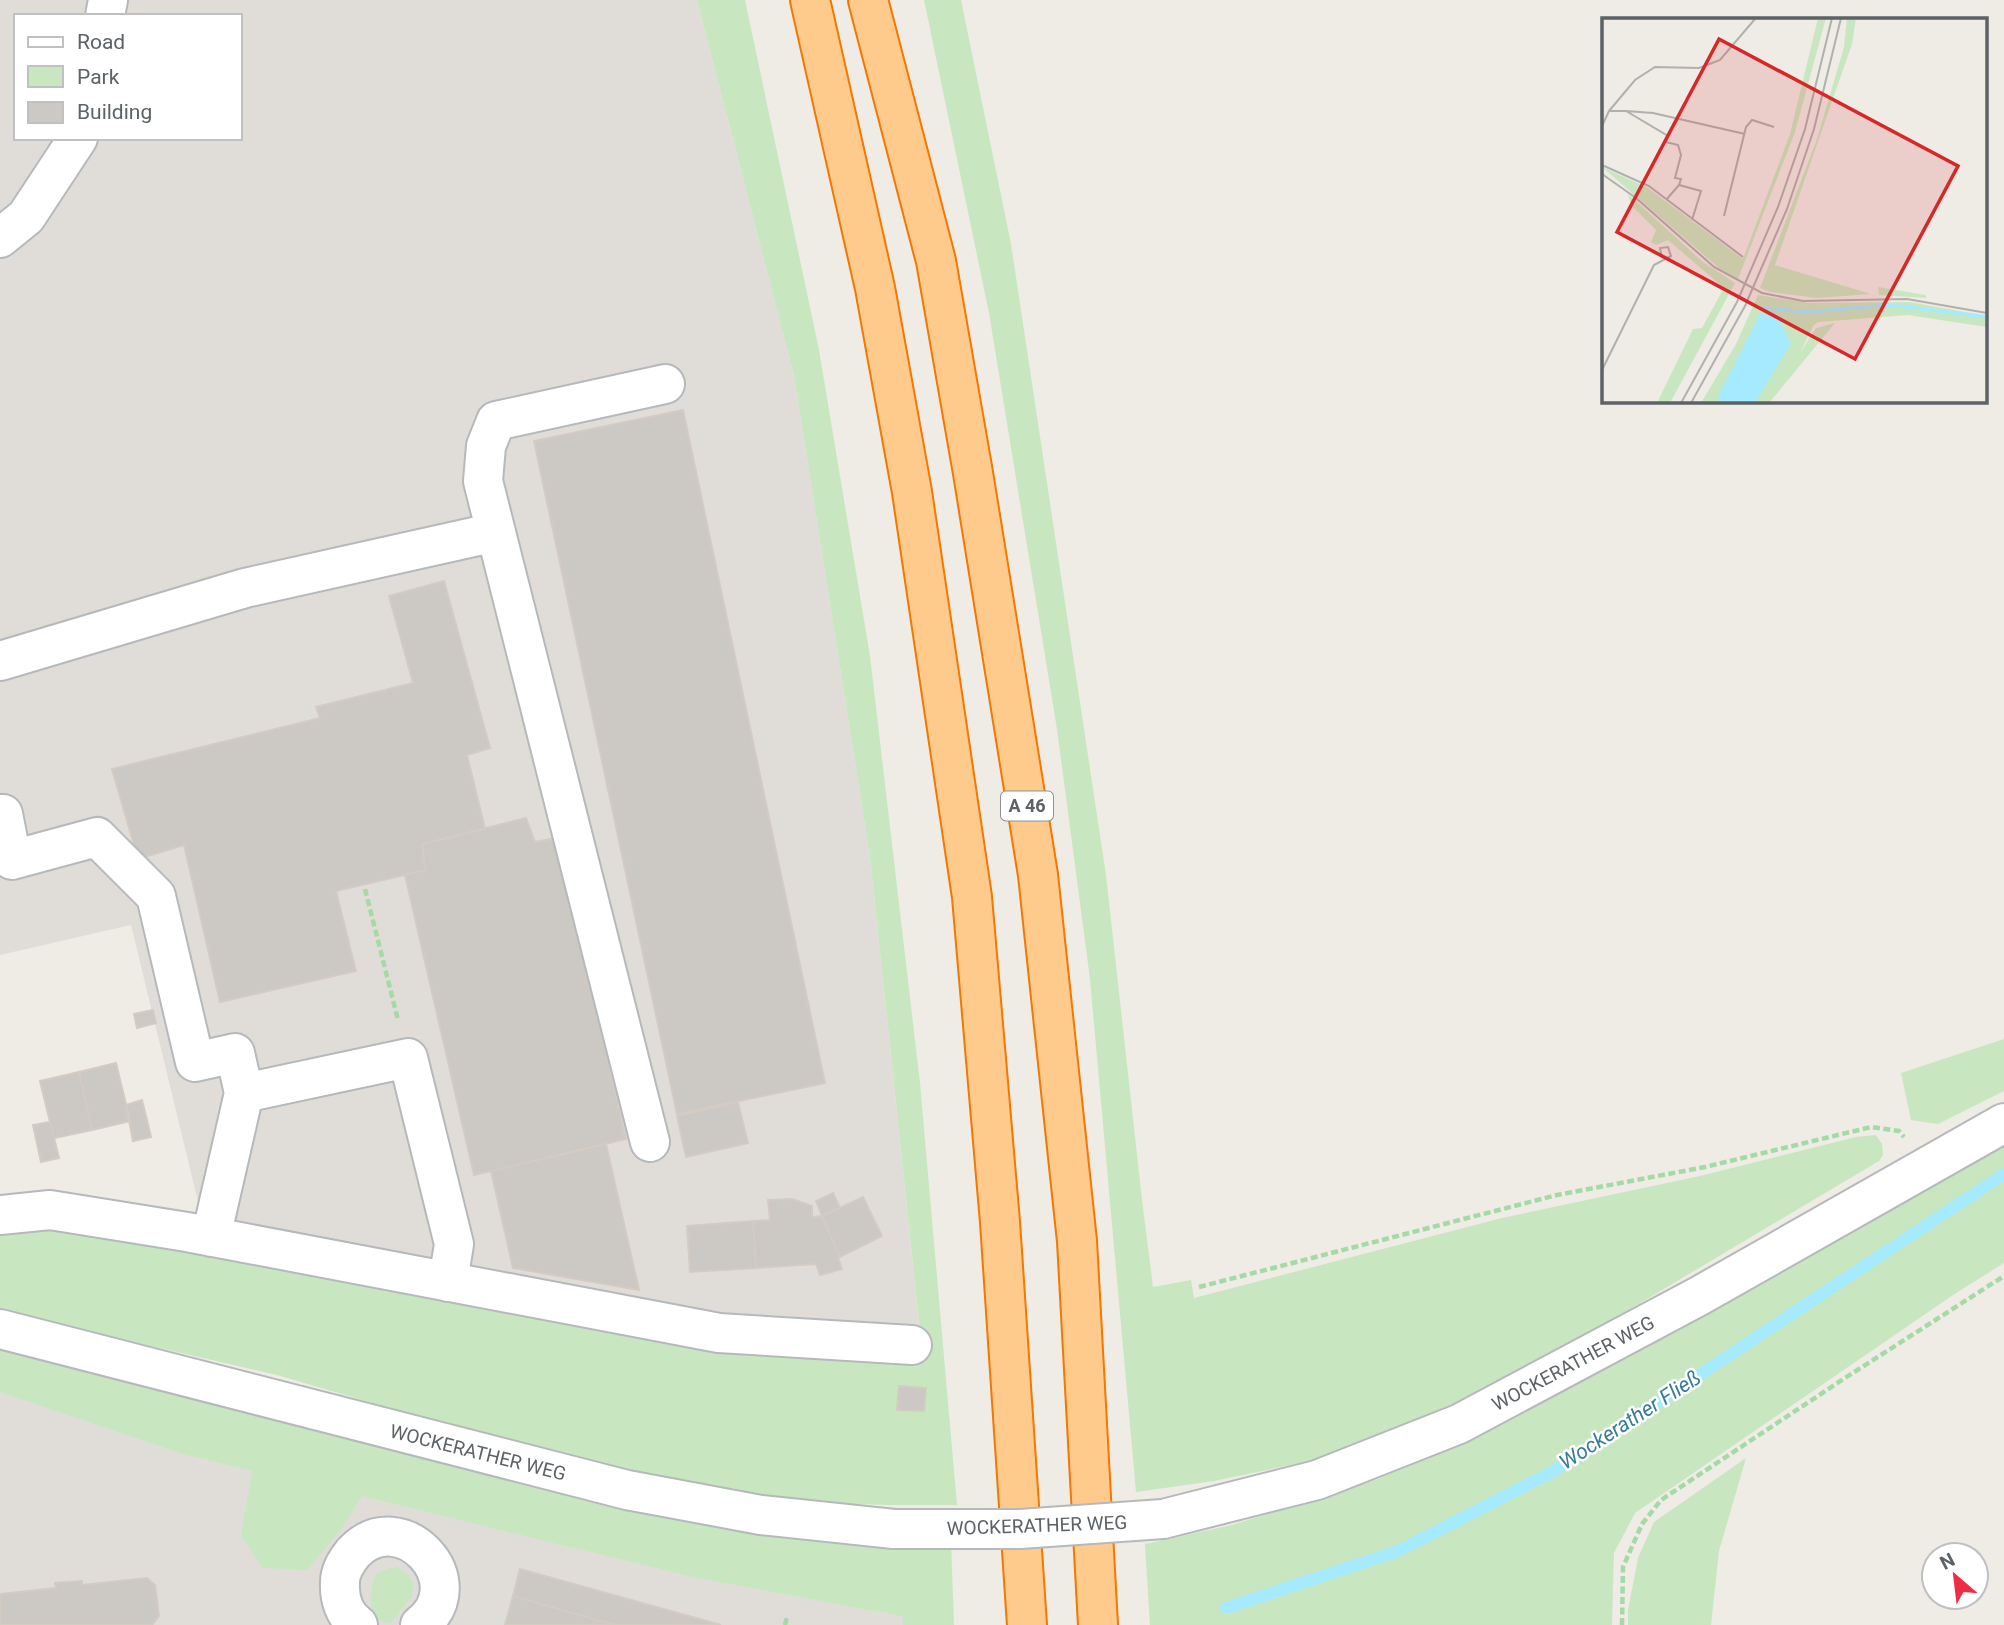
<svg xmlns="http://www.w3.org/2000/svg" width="2004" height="1625" font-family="Roboto,sans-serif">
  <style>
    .industrial { fill: #e0ddd9; fill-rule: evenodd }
    .green { fill: #c8e7c0 }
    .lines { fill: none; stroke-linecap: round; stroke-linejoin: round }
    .stream { stroke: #a5eaff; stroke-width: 12 }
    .building { fill: #ccc8c4; stroke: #d4cbc3; stroke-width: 2 }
    .minor-casing { stroke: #b5b9bc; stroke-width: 42 }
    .highway-casing { stroke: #f47700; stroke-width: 42 }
    .path { stroke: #a3daa6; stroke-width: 4.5; stroke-dasharray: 7 3.5; stroke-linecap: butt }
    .minor { stroke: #fff; stroke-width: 38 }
    .highway { stroke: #ffcb8c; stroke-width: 38 }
    .minor-bridge-casing { stroke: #b5b9bc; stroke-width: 42; stroke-linecap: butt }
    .minor-bridge { stroke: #fff; stroke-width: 38 }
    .labels { text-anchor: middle; stroke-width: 5; stroke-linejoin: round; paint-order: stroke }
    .shield { fill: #fff; stroke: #8d9194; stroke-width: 2 }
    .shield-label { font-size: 18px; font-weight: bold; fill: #5c6266 }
    .street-label { font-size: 19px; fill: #5c6266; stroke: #fff }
    .water-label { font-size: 21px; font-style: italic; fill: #367b9a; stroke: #fff }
    .inset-river { fill: none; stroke: #a5eaff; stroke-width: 3.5 }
    .inset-road { fill: none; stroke: #b0b0ae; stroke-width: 2 }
    .view { fill: #d62828; fill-opacity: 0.15; stroke: #d62828; stroke-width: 3.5 }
    .inset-edge { fill: none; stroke: #5c6266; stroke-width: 3.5 }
  </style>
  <rect width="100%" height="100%" fill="#efebe5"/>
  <!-- industrial -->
  <path class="industrial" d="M0,0H697L794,376L870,857L920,1333L721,1319L201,1214L131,925L0,955ZM16,16H240V138H16Z
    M0,1355L947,1625H0Z"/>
  <!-- green -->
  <path class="green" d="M697,0H745L819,350L870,656L920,1083L957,1505H887L799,1502L665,1482L491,1438L277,1375L0,1311V1230L50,1227L923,1360L870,857L794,376Z
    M924,0H961L1011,244L1106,875L1142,1200L1153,1287L1191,1280L1194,1298L1502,1218L1700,1176L1856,1137L1876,1135L1882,1144L1883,1155L1879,1161L1546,1359L1389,1434L1310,1461L1214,1481L1136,1492L1090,979L1057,729L989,313Z
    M2004,1039V1091L1938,1124L1911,1120L1901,1073Z
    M2004,1142V1263L1956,1293L1635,1513L1614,1553L1612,1625H1150L1145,1544L1232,1525L1378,1479L1511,1420Z
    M0,1347L135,1374L397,1451L673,1518L951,1541L954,1625H903L902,1616L693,1577L362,1496L341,1530L307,1570L262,1568L241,1535L252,1471L183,1454L0,1392Z
    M1746,1458L1719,1551L1711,1625H1628V1610L1638,1558L1654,1522Z
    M398,1567L408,1574L414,1584L412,1596L391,1623C364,1624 369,1591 376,1573L389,1568Z"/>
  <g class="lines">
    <!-- stream -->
    <path class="stream" d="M1226,1608L1398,1551L1552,1472L2004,1174"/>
  </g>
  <!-- building -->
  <path class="building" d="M683,410L825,1083L677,1114L534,441Z
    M444,581L490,748L467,755L485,829L422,844L426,870L336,891L356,971L220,1002L184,845L138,859L112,769L320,718L316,707L413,683L389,596Z
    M526,818L535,842L557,838L626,1139L474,1175L405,875L426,870L422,844Z
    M153,1010L156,1023L137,1028L134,1014Z
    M116,1063L130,1121L92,1130L79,1072Z
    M79,1072L92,1130L54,1138L40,1081Z
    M142,1100L151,1137L133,1141L126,1105Z
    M738,1102L748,1143L686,1157L677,1116Z
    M50,1122L59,1158L41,1162L33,1125Z
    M606,1144L639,1290L513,1268L491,1171Z
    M833,1193L840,1208L822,1216L816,1201Z
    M863,1197L882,1236L840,1257L822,1216Z
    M792,1199L812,1206V1217L822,1216L840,1257L838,1258L842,1269L820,1275L816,1264L756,1268L753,1221L770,1220L768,1200Z
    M753,1221L756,1268L690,1272L687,1226Z
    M899,1386L926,1388L924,1411L897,1410Z
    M520,1569L721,1625H615L513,1596Z
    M147,1578L155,1585L159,1616L152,1625H0V1594L56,1588L55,1583L82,1581V1585Z
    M513,1596L615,1625H505Z"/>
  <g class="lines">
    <defs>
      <path id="minor" d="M105,16L108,0
        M0,238L26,217L78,138
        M0,661L245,588L496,532
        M0,814H3L12,860L97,837L156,896L195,1062L235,1053L244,1093
        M650,1142L483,481L486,446L496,421L665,384
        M0,1215L50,1210L187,1232L719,1333L912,1345
        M211,1237L244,1093L408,1058L454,1244L448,1282
        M0,1329L627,1490L761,1515L894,1529
        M1163,1519L1317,1480L1459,1424L1699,1296L2004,1123
        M358,1625C344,1615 339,1598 340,1582C340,1571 346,1562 353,1553C400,1502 476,1582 420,1625"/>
      <path id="highway" d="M810,0L875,288L912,492L972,897L1000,1222L1027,1625
        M868,0L936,261L973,473L1038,875L1077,1241L1098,1625"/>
    </defs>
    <!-- minor casing -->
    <use href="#minor" class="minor-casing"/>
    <!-- highway casing -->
    <use href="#highway" class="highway-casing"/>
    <!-- path -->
    <path class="path" d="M365,889L398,1020
      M1199,1287L1557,1195L1705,1167L1871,1127L1899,1131L1904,1137
      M785,1625L787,1617
      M1622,1625L1623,1567L1642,1524L1661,1500L1845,1378L2004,1276"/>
    <!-- minor -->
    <use href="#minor" class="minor"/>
    <!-- highway -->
    <use href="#highway" class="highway"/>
    <defs>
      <path id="minor-bridge" d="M894,1529H1020L1163,1519"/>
    </defs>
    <!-- minor-bridge casing -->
    <use href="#minor-bridge" class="minor-bridge-casing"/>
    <!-- minor-bridge -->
    <use href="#minor-bridge" class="minor-bridge"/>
  </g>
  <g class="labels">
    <!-- shield labels -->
    <rect class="shield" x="1001" y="791.5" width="52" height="29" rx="5"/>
    <g class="shield-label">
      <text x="1027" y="812">A 46</text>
    </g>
    <!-- street labels -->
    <g class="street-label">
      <text transform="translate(1573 1363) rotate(-28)" y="7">WOCKERATHER WEG</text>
      <text transform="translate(478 1452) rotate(14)" y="7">WOCKERATHER WEG</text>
      <text transform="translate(1037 1525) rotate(-2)" y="7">WOCKERATHER WEG</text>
    </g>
    <!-- water labels -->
    <g class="water-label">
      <text transform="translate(1630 1420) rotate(-33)" y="7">Wockerather Fließ</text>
    </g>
  </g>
  <!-- overview -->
  <g transform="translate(1602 18)">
    <rect width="385" height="385" fill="#efebe5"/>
    <path d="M216,0H224L193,114L136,261L117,250L0,149L46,170L141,241L188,116ZM245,0H254L250,26L173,247L269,276L215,280L168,274L158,270L215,121L242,29ZM26,176L101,244L133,265L68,385H55L91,311L100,310L122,270L66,222L54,227L49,224L54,212L29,187ZM276,269L323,277L325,280L277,277ZM156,277L207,285L308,284L385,298V309L306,297L216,304L211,308L198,335L214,310L233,305L167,385H99L134,326Z" fill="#c8e7c0"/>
    <path d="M158,296L176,299L189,326L153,385H121L115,380Z" fill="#a5eaff"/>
    <path class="inset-river" d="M162,290L209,294L288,287L385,299"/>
    <path class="inset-road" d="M7,93L33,62L53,49L97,50L118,42L153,1M0,108L7,93H24M0,147L47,168L141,239M0,156L34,180L112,249L160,275L201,283L305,281L385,295M77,167L79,161L73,160L79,137L76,127L64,124L66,118L24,93L51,95L143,116M64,182L77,167L99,173L90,202M122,198L144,109L150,102L172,109M0,352L52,247L69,238L66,229L58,230L60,240M79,385L135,284L176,189L203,111L230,0M89,385L143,288L185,191L212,111L239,0"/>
    <path class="view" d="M117,21L356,148L253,341L15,214Z"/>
    <rect width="385" height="385" class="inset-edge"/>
  </g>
  <!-- legend -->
  <rect x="14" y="14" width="228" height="126" fill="#ffffff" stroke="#bec0c2" stroke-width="2"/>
  <rect x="28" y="37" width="35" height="10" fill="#ffffff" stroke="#bec0c2" stroke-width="2"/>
  <text x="77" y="49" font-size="21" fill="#5c6266">Road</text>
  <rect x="28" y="66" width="35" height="21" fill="#c8e7c0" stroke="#bec0c2" stroke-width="2"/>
  <text x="77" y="84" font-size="21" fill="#5c6266">Park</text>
  <rect x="28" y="102" width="35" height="21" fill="#ccc8c4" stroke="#bec0c2" stroke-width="2"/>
  <text x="77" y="119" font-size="21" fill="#5c6266">Building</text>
  <!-- north arrow -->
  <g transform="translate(1955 1576) rotate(332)"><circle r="33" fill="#ffffff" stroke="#bec0c2" stroke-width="2"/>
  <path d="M0-5L12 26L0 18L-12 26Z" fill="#ee2c44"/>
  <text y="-10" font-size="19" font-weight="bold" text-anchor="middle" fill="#5c6266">N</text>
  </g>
</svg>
